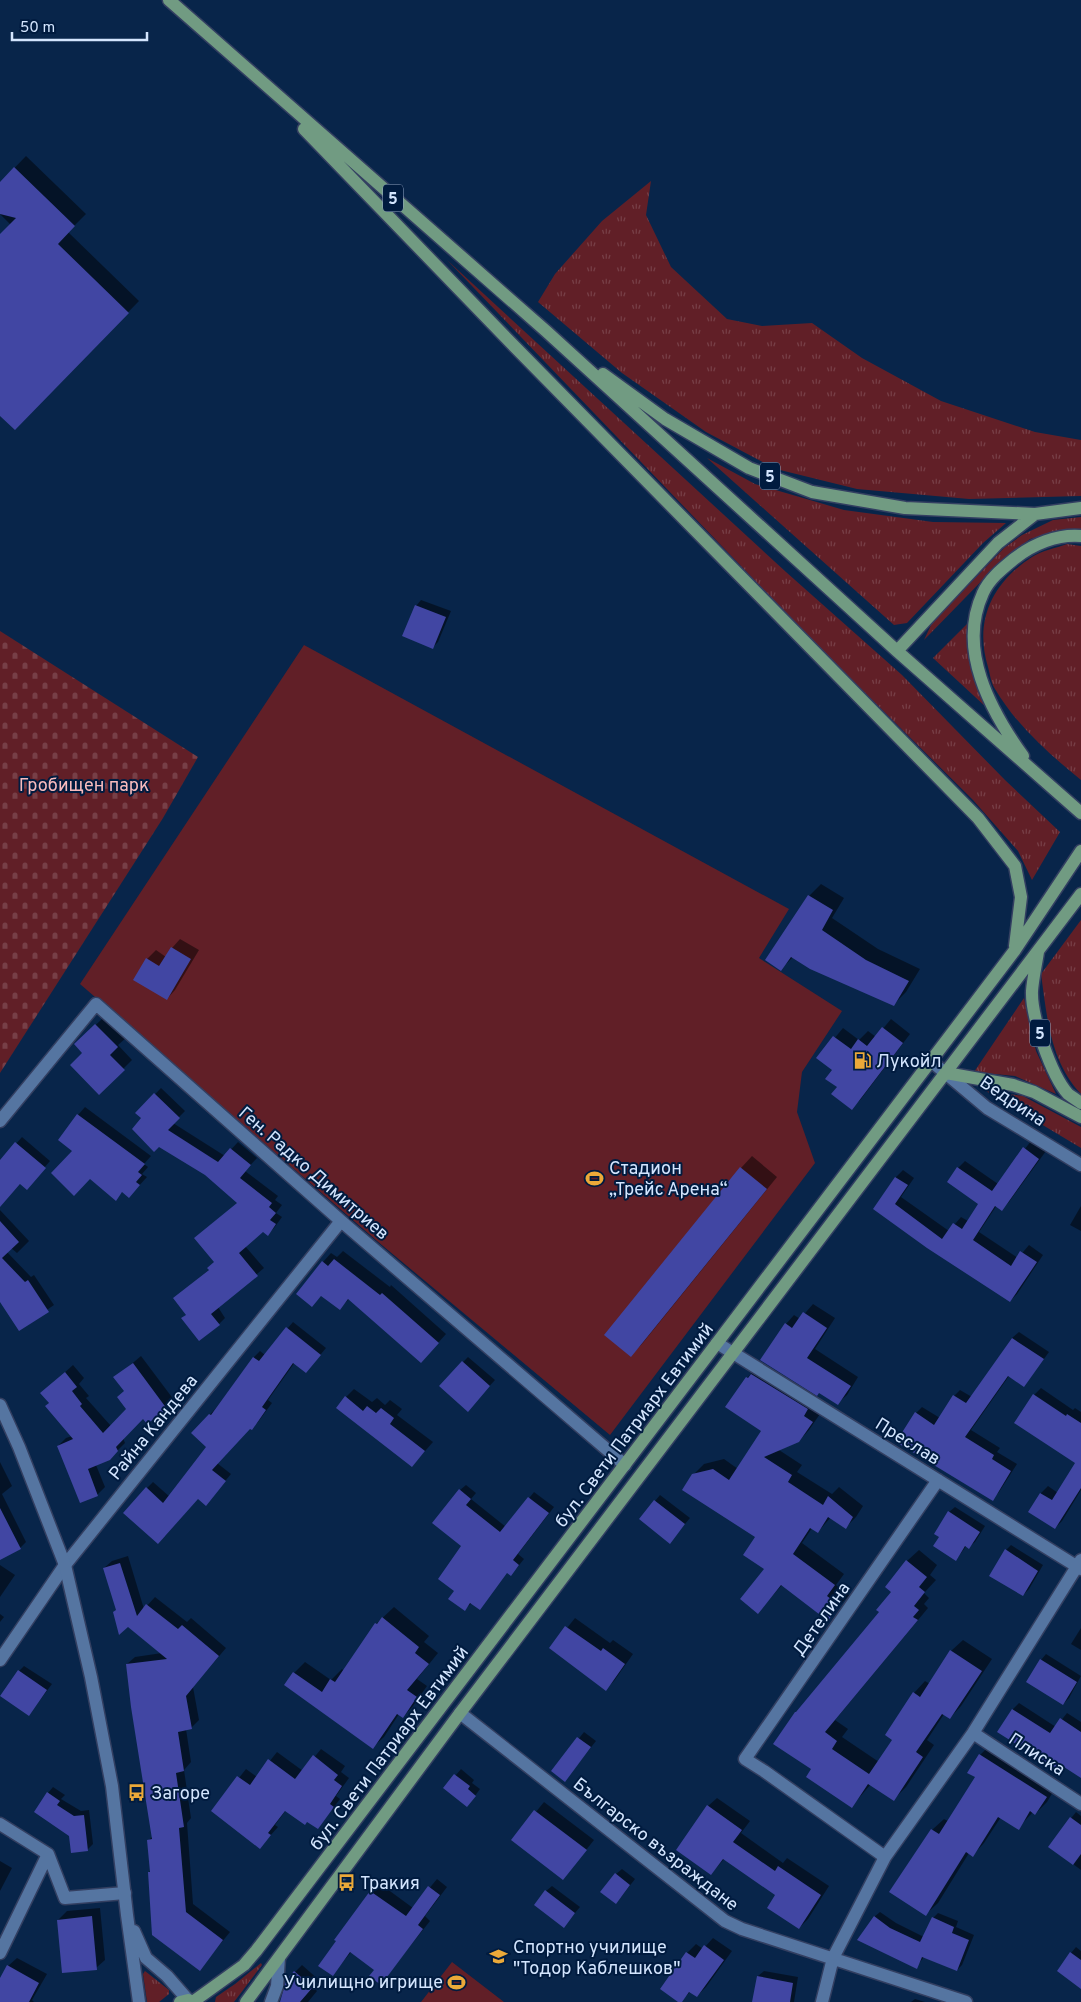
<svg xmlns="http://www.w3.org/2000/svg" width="1081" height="2002" font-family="Overpass,sans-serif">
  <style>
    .grass { fill: url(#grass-tufts) }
    .cemetery { fill: url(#cemetery-stones) }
    .pitch { fill: #611f27 }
    .shadow { fill: #0007 }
    .building { fill: #4146a3 }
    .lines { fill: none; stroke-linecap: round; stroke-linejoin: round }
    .minor-casing { stroke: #333f61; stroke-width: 15 }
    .tertiary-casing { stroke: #333f61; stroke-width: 15 }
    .primary-casing { stroke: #333f61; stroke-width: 15 }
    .minor { stroke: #5575a1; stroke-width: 12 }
    .tertiary { stroke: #5575a1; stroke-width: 12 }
    .primary { stroke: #719b82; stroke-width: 12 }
    .labels { text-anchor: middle; stroke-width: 4; stroke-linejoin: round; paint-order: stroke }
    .shield { fill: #001b3f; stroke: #94a8c5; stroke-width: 1 }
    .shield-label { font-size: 16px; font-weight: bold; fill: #d3e5fe }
    .park-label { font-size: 18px; fill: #f8bbbd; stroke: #001b3f }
    .poi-label { font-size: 18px; fill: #d3e5fe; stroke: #001b3f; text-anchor: start }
    .street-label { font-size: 18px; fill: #d3e5fe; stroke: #001b3f }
  </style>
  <defs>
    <pattern id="grass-tufts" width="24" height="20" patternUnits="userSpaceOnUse" patternTransform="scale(1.25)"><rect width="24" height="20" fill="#611f27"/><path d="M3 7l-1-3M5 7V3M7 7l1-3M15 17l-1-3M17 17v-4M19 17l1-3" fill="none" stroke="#773f47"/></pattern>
    <pattern id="cemetery-stones" width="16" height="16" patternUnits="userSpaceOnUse" patternTransform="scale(1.25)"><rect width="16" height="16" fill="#611f27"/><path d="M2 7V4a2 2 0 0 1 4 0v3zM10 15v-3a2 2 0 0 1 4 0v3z" fill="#773f47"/></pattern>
  </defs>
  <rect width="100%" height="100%" fill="#08254a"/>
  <!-- grass -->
  <path class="grass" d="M651,181L646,215L671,267L727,319L762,326L812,323L862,358L941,401L1035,432L1081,440V496L969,499L857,489L776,469L706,432L622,373L538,302L555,274L602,221Z
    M447,260L786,572L902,675L1005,780L1060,832L1032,880L1018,851L973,800L812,640Z
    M707,458L755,484L844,510L933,522L1006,523L983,543L907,623L894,625Z
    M1081,517V529L1064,530L1030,539L1021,546L1004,558L924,640L932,623L1004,548L1022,535L1053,520Z
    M1067,544L1081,546V780C1048,753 1017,726 995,689C991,683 990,674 988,667C974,621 992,583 1032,557C1041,551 1056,548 1067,544Z
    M967,624C969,656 974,679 987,708L933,658Z
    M1081,920V1094C1050,1061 1047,1017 1041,974Z
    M1024,998L1036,1051L1056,1094L1015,1076L974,1072Z
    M986,1091L1023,1096L1081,1127V1148Z
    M261,1963L262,1965L234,2002H215L216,1997L235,1984Z
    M145,1971L169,1990V1994L159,2002H147L143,1974Z"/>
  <!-- cemetery -->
  <path class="cemetery" d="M0,631L198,757L163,818L0,1073Z"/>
  <!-- pitch -->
  <path class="pitch" d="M304,645L789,909L759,958L842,1011L802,1072L797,1112L815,1163L610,1435L377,1241L80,984Z
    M452,1962L504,2002H421Z"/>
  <!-- shadow -->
  <path class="shadow" d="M26,156L86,214L68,232L139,301L15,429L0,414V236L11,225L0,214V183Z
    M421,600L451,611L438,642L433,647L416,606Z
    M821,884L844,898L832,918L878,949L920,969L906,992L894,1004L793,957L781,969L767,959L809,896Z
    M180,939L199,950L175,990L167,999L147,959L156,950L166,957L172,948Z
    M105,1016L126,1038L118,1045L132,1060L99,1093L84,1052L76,1044Z
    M891,1019L910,1034L861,1099L852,1108L834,1070L818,1058L843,1028L859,1040L868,1031L876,1037Z
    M161,1088L185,1111L173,1123L225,1156L238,1142L257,1158L245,1171L278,1196L275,1200L282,1205L276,1213L282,1217L274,1228L268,1234L263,1230L245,1246L264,1268L218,1307L225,1318L219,1324L175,1298L210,1269L215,1262L238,1202L137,1113Z
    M85,1107L151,1156L144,1164L148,1167L142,1174L147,1177L136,1189L123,1191L115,1199L78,1115Z
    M22,1137L50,1161L32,1182L21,1183L0,1206V1162Z
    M1031,1141L1046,1151L1009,1202L1002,1209L997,1205L979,1232L1018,1258L1029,1245L1043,1255L1017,1294L1010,1301L875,1208L896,1177L903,1170L914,1178L901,1197L949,1231L961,1217L968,1221L980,1203L958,1168L965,1161L998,1184Z
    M752,1156L777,1177L642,1344L631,1355L741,1168Z
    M1081,1206V1231L1070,1225Z
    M0,1210L29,1241L17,1253L11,1248L7,1252L31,1277L34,1275L54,1305L19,1329L0,1300Z
    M343,1251L390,1287L391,1285L446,1334L429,1353L349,1299L340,1308L322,1295L312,1305L323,1262L331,1253L337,1257Z
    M813,1304L835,1318L815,1349L858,1377L847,1395L838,1403L820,1391L786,1324L794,1315L800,1319Z
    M293,1322L326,1348L306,1372L295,1362L268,1400L272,1403L258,1422L252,1428L250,1427L217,1463L231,1474L206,1504L198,1498L165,1536L147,1488L153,1482L170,1497L208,1447L193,1433L216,1408L254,1357L260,1351L265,1355Z
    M1019,1332L1049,1352L1024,1386L1009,1376L971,1430L1000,1448L997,1452L1017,1464L999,1492L992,1499L916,1413L922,1407L940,1418L954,1396L960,1390L972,1397L1012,1338Z
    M141,1356L174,1400L147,1423L143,1417L123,1438L125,1443L109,1459L96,1465L105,1487L98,1494L80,1501L58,1446L66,1438L72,1436L42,1393L73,1365L84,1378L79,1384L89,1396L86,1398L111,1426L128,1409L125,1391L115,1378Z
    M468,1357L495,1380L473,1404L463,1362Z
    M757,1367L822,1411L809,1430L799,1441L779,1450L802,1465L797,1472L832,1494L839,1487L863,1506L856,1517L846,1527L831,1517L818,1532L812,1528L802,1543L844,1574L836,1585L849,1595L828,1619L782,1585L758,1612L765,1568L757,1537L693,1475L704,1464L724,1459L738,1469L763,1431L727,1406L747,1378Z
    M1041,1388L1073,1410L1075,1408L1081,1412V1490L1062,1521L1055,1528L1030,1512L1041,1493L1048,1486L1058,1493L1076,1463L1034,1395Z
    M354,1389L372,1402L377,1398L385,1405L390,1400L402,1409L397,1415L433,1442L412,1466L346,1397Z
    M0,1462L12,1486L2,1494L26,1542L20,1548L0,1558Z
    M466,1485L476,1493L471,1499L506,1527L534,1492L554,1507L518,1554L524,1559L516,1569L507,1572L465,1609L456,1591L463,1546L460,1490Z
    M660,1495L690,1518L675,1536L641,1518Z
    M955,1507L985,1526L975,1542L969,1547L967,1545L956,1560L941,1537L949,1512Z
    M1011,1545L1043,1565L1029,1589L1023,1595L1006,1550Z
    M919,1550L937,1565L930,1575L936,1580L924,1593L929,1598L924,1604L928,1608L835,1720L848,1729L842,1737L879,1762L894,1739L914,1693L925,1681L930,1684L951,1651L963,1640L992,1659L961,1706L950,1718L944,1714L927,1740L934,1745L906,1787L894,1799L871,1784L852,1806L813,1769L807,1701L881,1612L893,1592L907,1561Z
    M128,1556L144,1609L155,1597L187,1622L191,1618L226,1648L193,1687L199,1720L191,1728L186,1729L191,1762L184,1770L191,1818L187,1823L193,1904L230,1932L200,1969L149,1872L151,1870L149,1840L153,1836L127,1664L135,1657L162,1653L117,1610L104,1568L112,1561Z
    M0,1565L15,1575L0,1597Z
    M394,1607L429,1636L424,1642L438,1653L417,1679L427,1686L413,1706L403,1717L399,1714L384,1737L373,1747L294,1673L305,1662L331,1680L342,1669L344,1671L376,1624Z
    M0,1614L4,1617L0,1622Z
    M575,1618L610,1643L613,1640L633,1654L614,1681L606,1689L551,1648Z
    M1081,1628V1650L1071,1644Z
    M1046,1654L1081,1676L1069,1698L1063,1704L1041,1660Z
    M24,1666L52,1684L29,1715L19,1671Z
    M1019,1703L1056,1727L1067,1713L1081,1722V1777L1065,1766L999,1731L1013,1709Z
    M584,1732L596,1741L565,1780L553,1771Z
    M992,1743L1057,1785L1047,1802L1035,1814L1033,1812L1018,1828L1001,1817L984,1843L973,1855L969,1853L938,1903L926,1914L932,1830L944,1819L948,1821L976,1777L969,1772L980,1755Z
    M321,1749L345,1766L341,1772L349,1778L336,1796L340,1799L318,1828L286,1810L275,1825L278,1827L260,1847L213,1811L246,1769L257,1777L277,1752L303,1771Z
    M461,1769L474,1780L472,1783L480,1789L472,1800L445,1788Z
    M53,1787L65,1795L61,1799L81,1811L89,1810L93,1844L87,1850L71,1835L48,1793Z
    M717,1798L750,1821L741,1833L783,1863L787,1858L829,1886L808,1919L799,1928L777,1895L725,1858L711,1874L708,1806Z
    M544,1802L594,1840L563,1879L513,1840Z
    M1076,1812L1081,1816V1870L1049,1846Z
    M0,1861L12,1868L0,1891Z
    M622,1869L635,1879L621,1897L616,1874Z
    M437,1879L447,1887L425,1916L430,1921L381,1983L376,1969L352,1951L332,1975L338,1941L336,1939L379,1883L413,1908Z
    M552,1886L580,1907L564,1926L546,1891Z
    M100,1908L105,1960L96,1968L58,1920L67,1911Z
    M880,1912L896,1923L924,1937L933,1918L938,1913L958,1921L956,1927L974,1935L962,1965L957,1970L924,1957L916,1967L874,1917Z
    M713,1938L732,1951L706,1987L697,1996L691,1991L680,2002L687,1953L696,1944L703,1949Z
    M1076,1947L1081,1951V1968L1071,1953Z
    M17,1958L47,1974L32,2000L34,2002H0V1981L8,1966Z
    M302,1965L319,1980L313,1987L317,1991L308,2002H281L295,1972Z
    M764,1971L798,1977L794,2002L753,2001L758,1976Z
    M915,1999L925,2002H911Z"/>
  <!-- building -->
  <path class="building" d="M14,167L75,226L58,244L129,313L15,430L0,416V234L16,218L0,214V182Z
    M415,605L446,617L433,649L402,636Z
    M808,895L833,910L822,930L866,960L909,981L894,1006L810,969L791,957L781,971L765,960Z
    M171,947L191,959L167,1000L133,980L146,958L159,966Z
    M95,1024L118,1047L110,1055L125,1070L99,1095L70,1065L82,1053L74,1044Z
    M882,1027L903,1043L852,1110L831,1094L837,1087L825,1079L832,1070L816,1058L833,1036L851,1049L858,1039L867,1046Z
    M154,1093L180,1118L168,1130L218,1162L230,1148L251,1165L240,1178L272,1203L269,1207L276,1213L270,1220L276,1224L268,1236L263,1232L239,1253L258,1276L211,1314L220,1325L199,1341L181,1318L186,1315L173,1298L209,1270L207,1268L214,1262L194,1238L237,1203L205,1175L159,1147L154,1152L132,1129L141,1118L135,1113Z
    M77,1114L145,1164L138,1172L142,1175L136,1182L140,1185L129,1198L122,1192L116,1201L90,1179L74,1196L51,1173L72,1151L58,1140Z
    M15,1142L46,1168L27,1190L20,1184L0,1207V1160Z
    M1023,1147L1039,1159L1002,1211L995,1206L973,1240L1011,1266L1020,1251L1037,1262L1010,1302L927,1248L873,1209L895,1177L908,1185L895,1204L942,1239L953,1223L962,1229L978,1204L947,1182L957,1167L992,1191Z
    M740,1167L767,1189L631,1357L604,1335Z
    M0,1221L19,1242L2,1258L25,1282L28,1280L49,1312L19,1331L0,1302Z
    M334,1259L380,1295L382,1293L439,1343L421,1363L348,1299L340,1310L321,1296L312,1307L296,1294L322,1261L328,1266Z
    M803,1312L827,1328L807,1358L851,1386L838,1405L819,1393L817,1396L760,1360L785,1323L792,1328Z
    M286,1327L321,1355L306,1373L293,1363L262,1407L266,1410L252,1430L250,1429L212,1470L226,1481L206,1506L198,1499L158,1544L123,1513L146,1487L163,1503L206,1447L191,1433L209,1414L211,1415L253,1357L259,1361Z
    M1012,1338L1044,1359L1024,1387L1008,1376L965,1437L994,1455L992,1459L1011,1471L993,1501L896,1442L915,1412L934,1425L953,1395L966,1403Z
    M462,1361L490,1386L468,1412L439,1386Z
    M133,1363L167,1409L147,1424L143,1419L116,1447L118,1451L110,1460L88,1469L98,1496L80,1503L57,1446L73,1439L45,1406L49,1403L40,1393L65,1372L77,1387L72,1391L82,1404L80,1406L103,1433L126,1409L117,1397L124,1391L113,1377Z
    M751,1374L808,1409L804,1416L813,1422L799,1442L764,1457L792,1475L788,1482L823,1505L828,1496L853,1517L846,1529L828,1517L818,1533L810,1528L793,1554L835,1585L827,1596L839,1605L828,1621L781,1585L758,1614L740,1599L764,1569L743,1555L755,1537L682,1490L692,1474L713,1469L729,1480L761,1431L725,1407L746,1377L748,1378Z
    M1033,1394L1066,1416L1067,1414L1081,1423V1488L1055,1529L1028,1512L1040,1493L1052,1500L1075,1463L1014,1423Z
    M345,1396L363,1411L367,1406L376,1413L381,1408L394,1418L390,1424L425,1451L412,1467L336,1408Z
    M459,1489L471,1499L466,1505L500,1532L528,1497L549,1513L513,1560L519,1565L511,1576L507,1573L480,1610L470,1603L465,1611L448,1599L454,1591L438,1579L461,1546L432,1523Z
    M654,1500L685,1524L670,1544L639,1519Z
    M0,1508L21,1549L0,1560Z
    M948,1511L980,1532L969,1549L965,1546L956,1561L933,1546L939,1537L934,1534Z
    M1005,1549L1038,1571L1023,1596L989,1576Z
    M906,1560L927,1577L919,1587L925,1592L914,1606L919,1610L913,1617L918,1620L825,1732L837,1741L832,1749L869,1774L892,1740L885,1735L913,1692L920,1697L950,1650L982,1671L950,1719L942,1714L916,1752L923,1757L894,1801L868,1784L852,1808L806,1777L811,1769L773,1744L795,1712H796L879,1612L876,1610L891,1592L885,1587Z
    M120,1563L137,1616L146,1604L178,1629L182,1625L219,1656L186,1696L192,1729L178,1732L184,1771L176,1773L184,1827L179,1828L186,1912L223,1940L200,1971L152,1935L148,1872H150L147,1840L152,1839L131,1707L126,1664L167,1659L128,1627L119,1635L113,1612L116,1610L103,1568Z
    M382,1617L419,1647L415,1653L429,1664L407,1690L417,1697L403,1718L397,1714L373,1749L284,1685L293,1672L322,1692L330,1679L335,1682L375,1623L377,1624Z
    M565,1626L601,1651L603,1648L625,1664L606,1691L549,1648Z
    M1040,1659L1077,1682L1063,1705L1026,1682Z
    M18,1670L47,1690L29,1716L0,1696Z
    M1012,1709L1050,1733L1060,1718L1081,1732V1778L1064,1767L1060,1772L997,1732Z
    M577,1737L591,1747L565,1782L551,1771Z
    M979,1754L1047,1797L1035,1815L1030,1811L1019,1830L998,1817L973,1857L966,1852L926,1916L889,1892L931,1829L939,1834L975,1777L967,1773Z
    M313,1755L338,1775L334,1780L342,1786L330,1804L334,1807L318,1829L307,1822L305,1825L285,1811L268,1833L271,1835L260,1849L211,1811L237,1776L250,1785L268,1759L295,1779Z
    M454,1774L470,1786L468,1789L476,1796L467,1807L443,1788Z
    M47,1792L60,1801L57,1805L74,1816L84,1815L88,1851L71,1853L69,1836L34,1812Z
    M707,1805L742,1830L733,1842L775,1871L778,1866L821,1895L799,1929L767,1908L775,1895L723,1859L711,1875L676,1850Z
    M534,1810L587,1850L563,1880L511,1840Z
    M1070,1817L1081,1825V1854L1073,1865L1048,1847Z
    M615,1873L630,1885L616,1904L600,1892Z
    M428,1886L440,1895L418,1925L423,1929L381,1985L369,1976L374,1970L350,1952L333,1976L318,1966L336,1941L334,1940L370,1891L406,1916Z
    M545,1890L575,1913L564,1928L534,1905Z
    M92,1916L97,1970L62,1973L57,1920Z
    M874,1916L890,1928L920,1942L932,1917L954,1927L952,1933L969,1940L957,1971L922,1957L917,1969L857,1940Z
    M704,1945L724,1960L697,1997L689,1992L682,2002H678L660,1989L686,1952L695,1958Z
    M1070,1952L1081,1960V1989L1057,1971Z
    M7,1965L39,1983L29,2002H0V1978Z
    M294,1971L313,1987L300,2002H280L286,1981Z
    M757,1976L793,1983L790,2002H752Z"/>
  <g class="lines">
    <defs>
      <path id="minor" d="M931,1061L987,1108L1081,1165
        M0,1121L96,1004L341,1221L625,1465
        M717,1343L1081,1569
        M0,1660L65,1565L341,1221
        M460,1713L725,1921L742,1929L966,2002
        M973,1733L1081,1804
        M0,1824L48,1854L0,1953
        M48,1854L65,1898L125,1893
        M885,1857L764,1771L745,1759L938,1480
        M271,2002L277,1986L279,1958
        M822,2002L833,1958L885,1857L973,1733L1081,1560"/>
      <path id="tertiary" d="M0,1405L19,1447L65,1565L91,1677L112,1786L127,1915L139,2002
        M134,1931L146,1958L167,1976L188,2000"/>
      <path id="primary" d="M169,0L546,331L897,651L1081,813
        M304,129L515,347L978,818L1015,866L1021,897L1015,946
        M603,374L665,419L749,468L812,492L905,508L1035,514L1081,508
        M897,651L998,543L1035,514
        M1023,756C990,710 957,649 983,593C989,579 1003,568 1014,559C1033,544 1057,534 1081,536
        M1038,952C1036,965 1033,978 1032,991C1031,1016 1051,1075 1068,1094C1072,1097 1077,1100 1081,1103
        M946,1073L1013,1085L1034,1092L1081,1117
        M194,2001L244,1965L256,1951L1015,950L1081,851
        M180,2002L188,2000L195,2002
        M246,2002L460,1713L1081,894"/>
    </defs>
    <!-- minor casing -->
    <use href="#minor" class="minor-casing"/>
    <!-- tertiary casing -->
    <use href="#tertiary" class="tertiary-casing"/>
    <!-- primary casing -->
    <use href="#primary" class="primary-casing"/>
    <!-- minor -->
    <use href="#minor" class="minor"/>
    <!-- tertiary -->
    <use href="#tertiary" class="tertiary"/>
    <!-- primary -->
    <use href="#primary" class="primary"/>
  </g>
  <!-- icons -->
  <defs>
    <symbol id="fuel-bare" viewBox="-9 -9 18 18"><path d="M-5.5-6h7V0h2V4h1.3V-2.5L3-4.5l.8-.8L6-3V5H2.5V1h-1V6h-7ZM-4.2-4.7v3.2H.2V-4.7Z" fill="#eba939" stroke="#001b3f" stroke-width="2.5" paint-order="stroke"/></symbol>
    <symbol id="stadium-bare" viewBox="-9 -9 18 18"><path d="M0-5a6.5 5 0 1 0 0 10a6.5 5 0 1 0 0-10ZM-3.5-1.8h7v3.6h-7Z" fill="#eba939" stroke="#001b3f" stroke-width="2.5" paint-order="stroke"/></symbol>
    <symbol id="bus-bare" viewBox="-9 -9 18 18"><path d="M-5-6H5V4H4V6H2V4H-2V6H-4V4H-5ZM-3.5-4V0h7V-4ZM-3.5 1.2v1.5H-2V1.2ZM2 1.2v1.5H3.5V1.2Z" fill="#eba939" stroke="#001b3f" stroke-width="2.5" paint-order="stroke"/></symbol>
    <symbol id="school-bare" viewBox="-9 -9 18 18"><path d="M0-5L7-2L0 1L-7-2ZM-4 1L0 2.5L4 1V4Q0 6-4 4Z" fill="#eba939" stroke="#001b3f" stroke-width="2.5" paint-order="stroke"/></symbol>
  </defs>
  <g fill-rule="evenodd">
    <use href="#fuel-bare" x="850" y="1048" width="25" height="25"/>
    <use href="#stadium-bare" x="582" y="1166" width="25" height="25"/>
    <use href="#bus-bare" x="124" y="1780" width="25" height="25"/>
    <use href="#bus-bare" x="334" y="1870" width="25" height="25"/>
    <use href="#school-bare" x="486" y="1944" width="25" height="25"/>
    <use href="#stadium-bare" x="444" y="1970" width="25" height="25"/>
  </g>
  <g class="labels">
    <!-- shield labels -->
    <g class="shield">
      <rect x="383" y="184.5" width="20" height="27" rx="4"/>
      <rect x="760" y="462.5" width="20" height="27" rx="4"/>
      <rect x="1030" y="1019.5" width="20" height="27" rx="4"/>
    </g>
    <g class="shield-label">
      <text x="393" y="204">5</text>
      <text x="770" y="482">5</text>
      <text x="1040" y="1039">5</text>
    </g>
    <!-- park labels -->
    <g class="park-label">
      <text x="84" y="791">Гробищен парк</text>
    </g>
    <!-- poi labels -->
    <g class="poi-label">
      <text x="876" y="1067">Лукойл</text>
      <text x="609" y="1174">Стадион<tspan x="609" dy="21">„Трейс Арена“</tspan></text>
      <text x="151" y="1799">Загоре</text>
      <text x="360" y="1889">Тракия</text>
      <text x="513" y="1953">Спортно училище<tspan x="513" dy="21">"Тодор Каблешков"</tspan></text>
      <text x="443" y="1988" text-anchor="end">Училищно игрище</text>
    </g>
    <!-- street labels -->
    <g class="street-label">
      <text transform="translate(1013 1101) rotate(34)" y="6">Ведрина</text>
      <text transform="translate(314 1173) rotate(41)" y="6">Ген. Радко Димитриев</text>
      <text transform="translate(634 1425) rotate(-53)" y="6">бул. Свети Патриарх Евтимий</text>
      <text transform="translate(153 1427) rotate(-51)" y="6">Райна Кандева</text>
      <text transform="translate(908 1441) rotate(32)" y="6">Преслав</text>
      <text transform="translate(821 1619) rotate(-55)" y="6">Детелина</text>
      <text transform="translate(389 1748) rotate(-53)" y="6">бул. Свети Патриарх Евтимий</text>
      <text transform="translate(1037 1754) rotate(33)" y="6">Плиска</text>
      <text transform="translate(656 1844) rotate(38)" y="6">Българско възраждане</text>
    </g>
  </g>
  <!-- scale -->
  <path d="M12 32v8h135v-8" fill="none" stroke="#d3e5fe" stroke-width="2.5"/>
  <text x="20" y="32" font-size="15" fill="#d3e5fe" stroke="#001b3f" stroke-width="4" paint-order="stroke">50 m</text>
</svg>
